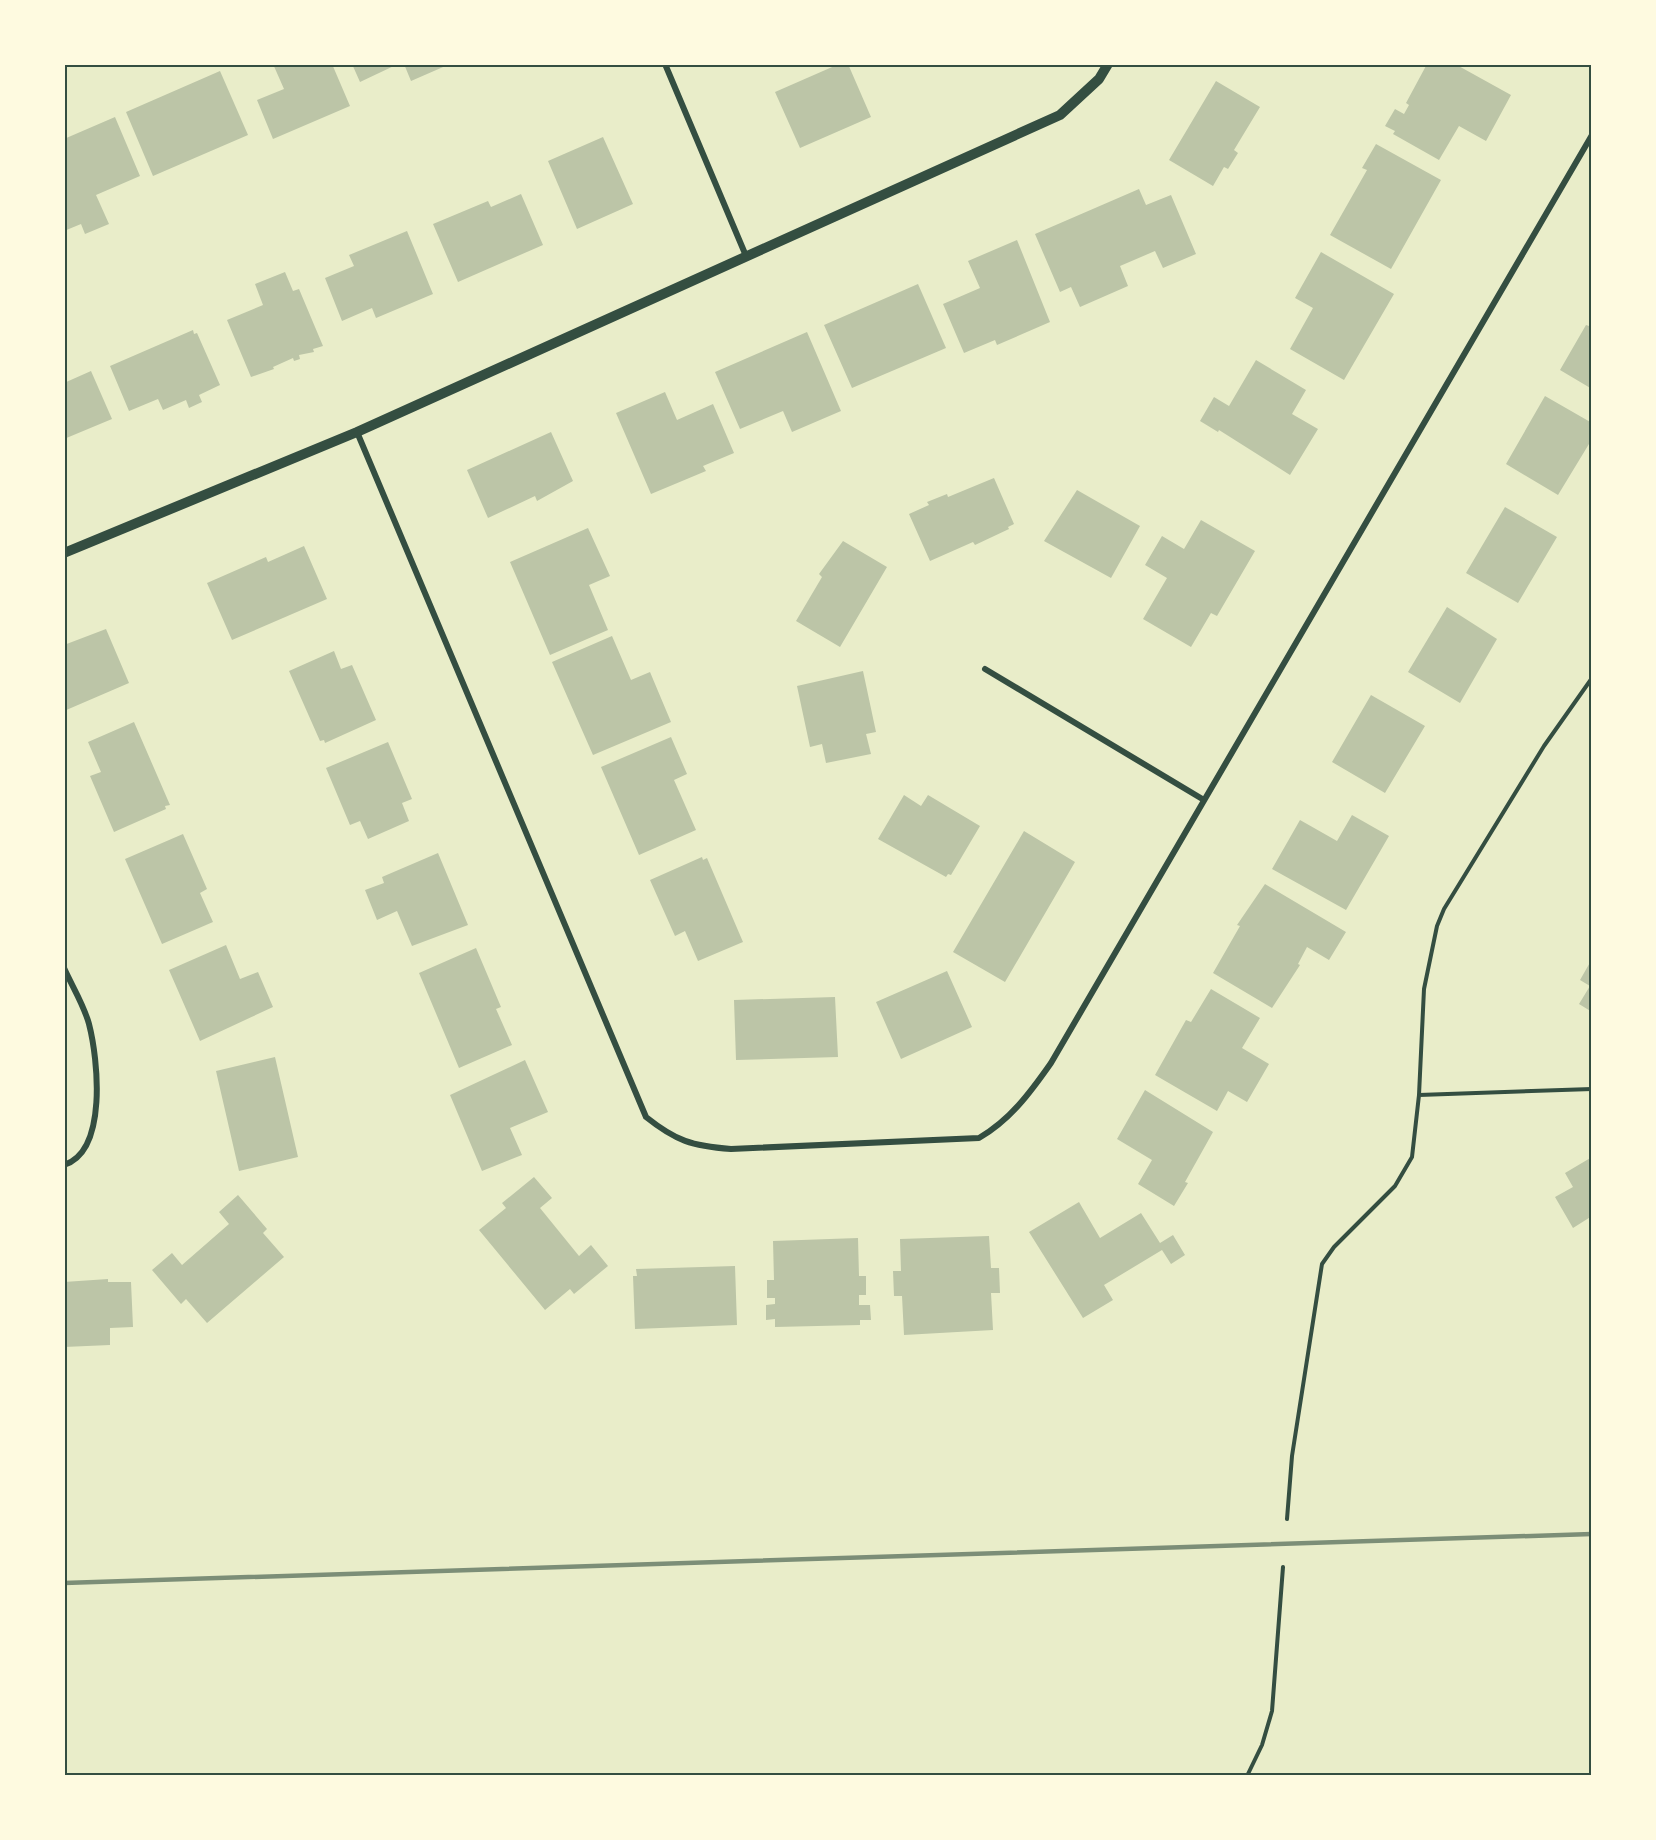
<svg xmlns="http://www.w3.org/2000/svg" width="1656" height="1840" font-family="Jost,sans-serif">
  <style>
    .building { fill: #bcc5a7 }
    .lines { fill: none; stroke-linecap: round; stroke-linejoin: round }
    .path { stroke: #344e41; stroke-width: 4 }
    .minor { stroke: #344e41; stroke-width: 6 }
    .tertiary { stroke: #344e41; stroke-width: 10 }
    .rail { stroke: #7c8e77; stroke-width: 4.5 }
    .neatline { fill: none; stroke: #344e41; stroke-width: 2 }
  </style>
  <rect width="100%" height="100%" fill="#e9edc9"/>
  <!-- building -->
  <path class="building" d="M273,64H332L350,106L273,139L257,100L284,89Z
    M352,64H398L360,82Z
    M404,64H450L411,81Z
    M839,64H848L871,117L800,148L775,92Z
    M1427,64H1455L1511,95L1486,141L1459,126L1439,160L1393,134L1395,131L1385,126L1395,109L1404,114L1409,105L1406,103Z
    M220,71L248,135L153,176L126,112Z
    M1216,81L1260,107L1234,150L1238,153L1228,169L1224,167L1213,186L1169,160Z
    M115,117L140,176L96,195L109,224L85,234L81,224L64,231V139Z
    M603,137L633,204L577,229L548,161Z
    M1376,144L1441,180L1391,269L1330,235L1367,170L1362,168Z
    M1139,189L1146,205L1171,195L1196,254L1163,268L1155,251L1120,266L1128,286L1080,307L1071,287L1060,292L1035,234Z
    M521,194L543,245L458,282L433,224L488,201L491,207Z
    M407,231L433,294L376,318L372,308L342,321L325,278L354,266L349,255Z
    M1017,240L1050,322L997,345L995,340L964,353L943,304L980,288L968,261Z
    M1321,252L1394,294L1344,380L1290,349L1313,308L1295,298Z
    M285,272L293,291L299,289L323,346L313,349L314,352L299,355L300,359L294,361L293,358L273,367L274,369L251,377L227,320L263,305L255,284Z
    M918,284L946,348L852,388L824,325Z
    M1586,325L1592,327V389L1560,370Z
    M193,330L194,334L197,333L220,385L199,395L202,402L189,408L186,400L163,410L158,399L129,411L110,366Z
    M807,332L841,411L792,432L783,411L740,429L715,372Z
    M1256,360L1306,390L1292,414L1318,429L1290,475L1219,430L1218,432L1200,421L1214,397L1229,406Z
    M91,371L112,419L64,439V383Z
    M665,392L677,420L713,404L734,453L703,466L706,471L651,494L616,413Z
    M1545,396L1592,423V439L1558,495L1506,464Z
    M551,432L573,481L537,501L535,496L488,518L467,470Z
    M994,478L1014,524L1008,527L1009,529L975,545L973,542L930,561L909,514L929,505L927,502L947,494L948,497Z
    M1077,490L1140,526L1111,578L1044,541Z
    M1505,507L1557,537L1518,603L1466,573Z
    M1201,520L1255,551L1217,616L1211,613L1191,647L1143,619L1167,578L1145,565L1162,536L1184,549Z
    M588,528L610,576L589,585L608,630L550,655L510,562Z
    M843,541L887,567L840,647L796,621L822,577L819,574Z
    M304,546L327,599L232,640L207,583L266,557L268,562Z
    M1447,607L1497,639L1460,703L1408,672Z
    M106,629L129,683L64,711V645Z
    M612,636L631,680L650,672L671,722L593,755L552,662Z
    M334,651L341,669L352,665L376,720L325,743L324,740L320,741L289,671Z
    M863,671L876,732L866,734L871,754L826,763L822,744L810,747L797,686Z
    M1371,695L1425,726L1385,793L1332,762Z
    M134,722L170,805L165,806L166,809L114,832L90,776L101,772L88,742Z
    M671,737L687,774L674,780L696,830L639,855L601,767Z
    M388,742L412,799L402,803L409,821L368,839L360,821L350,825L326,768Z
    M904,795L921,806L928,795L980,826L951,875L948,874L946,877L878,839Z
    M1352,815L1389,836L1346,910L1272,869L1300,820L1337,841Z
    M1024,831L1075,862L1005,982L953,952Z
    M183,834L207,889L200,893L213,922L162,944L125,859Z
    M438,853L468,925L412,946L397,911L377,920L365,890L384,883L382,877Z
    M702,857L703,860L707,858L743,942L698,961L685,931L675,936L650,880Z
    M1265,884L1346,932L1329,960L1307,947L1298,964L1300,965L1272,1008L1213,973L1240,926L1237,925Z
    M226,945L240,979L258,972L273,1007L200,1041L169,970Z
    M476,948L501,1007L496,1009L512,1045L459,1068L419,973Z
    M1592,959V1012L1579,1004L1590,986L1580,980Z
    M947,971L972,1027L901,1059L876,1002Z
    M1211,989L1260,1018L1242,1048L1269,1064L1247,1102L1228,1091L1217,1111L1155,1075L1186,1020L1191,1022Z
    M835,997L838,1057L736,1060L734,1000Z
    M275,1057L298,1157L239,1171L216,1071Z
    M525,1060L548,1112L510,1128L522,1155L482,1171L450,1095Z
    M1145,1090L1213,1132L1185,1182L1188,1183L1174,1206L1138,1184L1152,1160L1117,1139Z
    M1592,1157V1216L1573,1228L1555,1197L1573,1187L1565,1173Z
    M534,1177L552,1198L540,1208L579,1256L591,1245L608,1266L574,1294L570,1289L545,1310L479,1230L506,1208L502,1203Z
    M238,1195L267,1229L263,1233L284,1257L207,1323L186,1299L181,1304L152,1270L172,1253L182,1265L229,1224L219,1212Z
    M1079,1202L1100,1238L1141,1213L1160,1243L1173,1235L1185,1255L1171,1264L1162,1250L1104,1285L1113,1300L1083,1318L1029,1232Z
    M989,1236L991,1268H999L1000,1293H991L993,1330L904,1335L902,1296H894L893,1271H901L900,1239Z
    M858,1238L859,1276H866V1295H859V1305H870L871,1320H860V1325L775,1327V1319L766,1320V1305L775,1304V1298H767V1280H774L773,1241Z
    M735,1266L737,1325L635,1329L633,1276H637L636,1269Z
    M108,1279V1282H131L133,1327L110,1328V1345L64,1347V1282Z"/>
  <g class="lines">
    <!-- path -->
    <path class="path" d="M1419,1095L1592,1089
      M1287,1519L1292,1456L1322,1264L1334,1247L1395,1186L1412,1157L1419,1095L1424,989L1437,926L1444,909L1544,746L1592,678
      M1247,1776L1262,1745L1272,1711L1283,1567"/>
    <!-- minor -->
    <path class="minor" d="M665,64L746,256
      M357,432L646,1117C676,1141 692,1146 731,1149L979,1138C1010,1120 1030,1093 1051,1063L1592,135
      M985,669L1204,800
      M64,968C72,986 84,1005 89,1024C98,1059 108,1151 64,1165"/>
    <!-- tertiary -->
    <path class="tertiary" d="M64,553L357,432L1060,115L1099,79L1108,64"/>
    <!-- rail -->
    <path class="rail" d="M64,1583L1592,1534"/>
  </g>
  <!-- border -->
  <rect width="1656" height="1840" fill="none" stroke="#fefae0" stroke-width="132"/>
  <rect x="66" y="66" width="1524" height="1708" class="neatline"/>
</svg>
